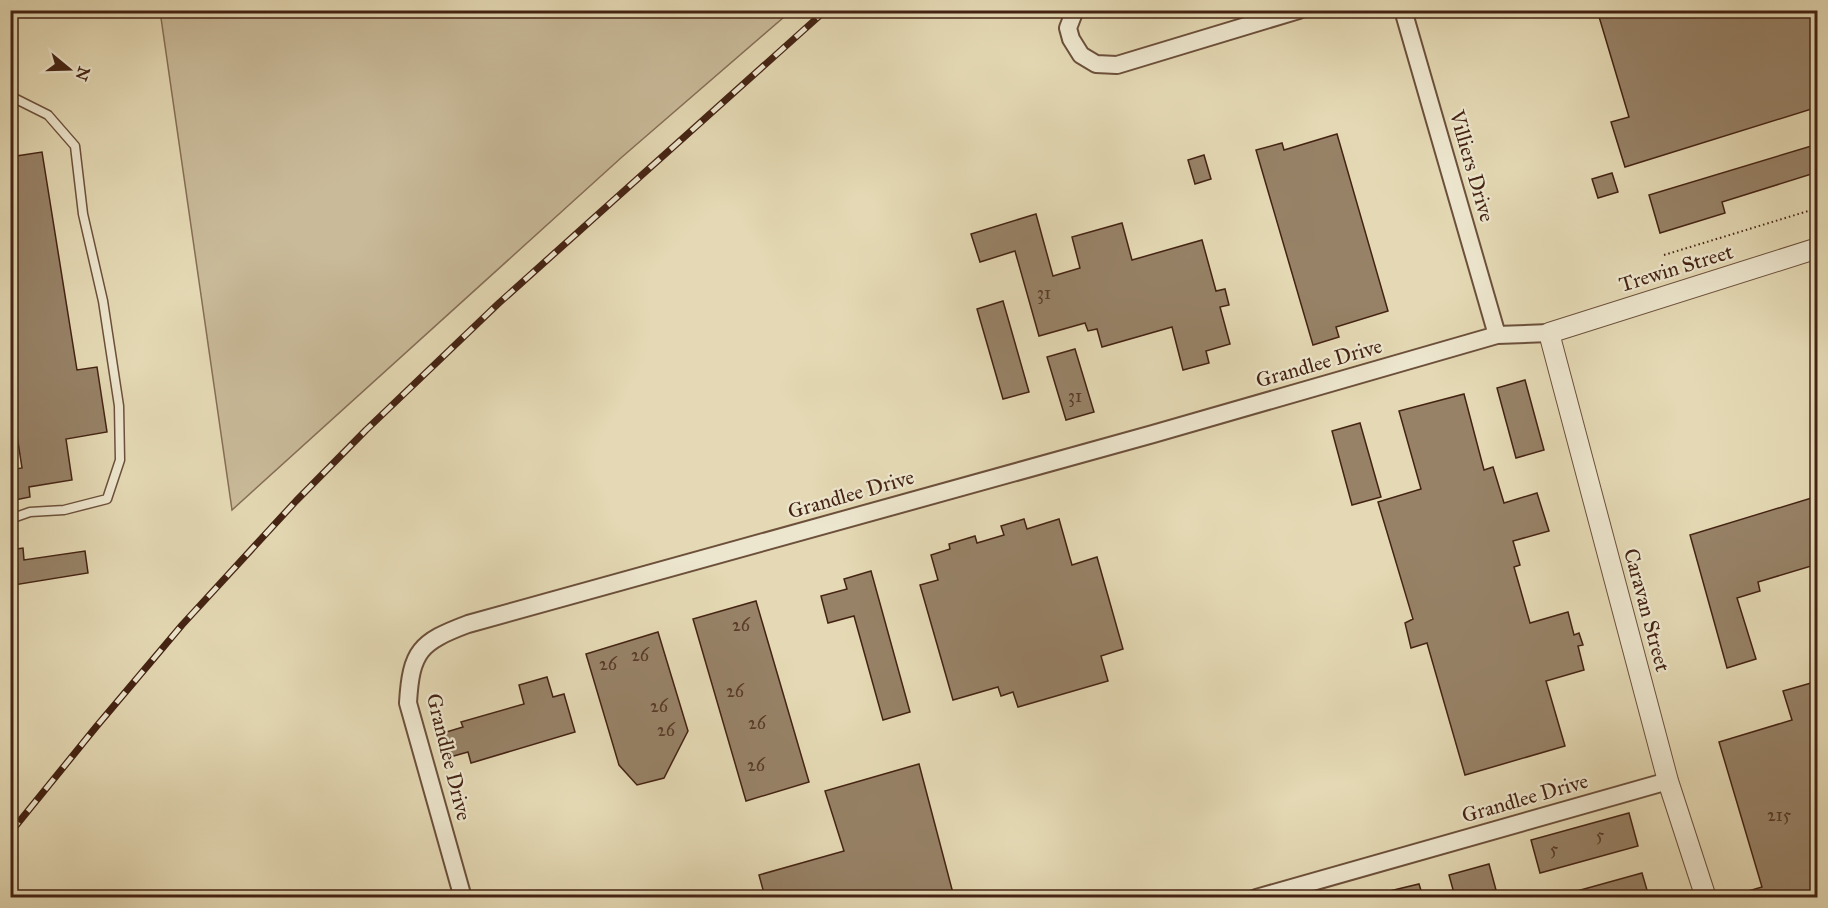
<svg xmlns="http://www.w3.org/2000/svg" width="1828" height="908" font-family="'IM FELL Great Primer',serif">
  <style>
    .green { fill: #c9ba99; stroke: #866e56; stroke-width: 1.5 }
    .building { fill: #978267; stroke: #442313; stroke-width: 1.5 }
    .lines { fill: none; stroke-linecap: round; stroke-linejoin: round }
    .service-casing { stroke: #6c503b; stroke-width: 11 }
    .minor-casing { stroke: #6c503b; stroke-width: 20 }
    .tertiary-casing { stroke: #6c503b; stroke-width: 22 }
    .path { stroke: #442313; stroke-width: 2; stroke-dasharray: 1.5 3; stroke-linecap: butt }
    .service { stroke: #ede6ce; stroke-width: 8 }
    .minor { stroke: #ede6ce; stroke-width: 16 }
    .tertiary { stroke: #ede6ce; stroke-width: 20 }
    .rail-casing { stroke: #442313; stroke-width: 7 }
    .rail { stroke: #ede6ce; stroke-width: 4.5; stroke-dasharray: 14; stroke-linecap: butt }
    .labels { text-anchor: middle; stroke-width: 4.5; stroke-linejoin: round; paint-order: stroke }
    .number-label { font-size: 18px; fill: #593b28 }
    .street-label { font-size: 21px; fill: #442313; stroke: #ede6ce }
  </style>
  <rect width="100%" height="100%" fill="#e4d9b4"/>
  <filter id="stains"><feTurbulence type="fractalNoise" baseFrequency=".00333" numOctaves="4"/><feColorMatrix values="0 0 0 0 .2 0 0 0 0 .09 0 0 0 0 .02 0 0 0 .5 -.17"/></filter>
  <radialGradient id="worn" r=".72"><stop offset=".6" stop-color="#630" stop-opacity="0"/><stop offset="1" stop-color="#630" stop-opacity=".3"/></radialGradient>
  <!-- green -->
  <path class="green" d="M160,11V10L791,11L622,157L232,510Z"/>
  <!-- building -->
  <path class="building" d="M1597,10H1818V107L1625,167L1611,122L1629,117Z
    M1337,134L1388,311L1336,327L1339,337L1313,345L1256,150L1282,143L1284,150Z
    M1818,144V172L1722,202L1725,213L1660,233L1649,195Z
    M42,152L77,370L97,367L107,432L66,439L72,480L29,487L30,497L10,501V470L22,468L13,410L10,411V157Z
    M1204,155L1211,179L1195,184L1188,160Z
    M1612,173L1618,192L1598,198L1592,179Z
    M1036,214L1053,276L1080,268L1072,237L1122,223L1132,260L1202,240L1216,291L1225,289L1229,305L1220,307L1230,344L1206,351L1209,363L1183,370L1172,327L1102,347L1097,329L1088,331L1085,323L1039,336L1015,251L980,262L971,234Z
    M1003,301L1029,392L1003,399L977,309Z
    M1075,349L1094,412L1066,420L1047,357Z
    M1525,380L1544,450L1516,458L1497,388Z
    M1464,394L1484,470L1493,467L1504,503L1537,493L1549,531L1513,541L1520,565L1514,567L1530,623L1568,612L1574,635L1579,633L1583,645L1578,646L1584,670L1546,681L1565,746L1465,775L1427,643L1411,648L1405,623L1413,619L1378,502L1421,489L1399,411Z
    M1360,423L1381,497L1352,505L1332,431Z
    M1818,496V564L1758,582L1760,591L1737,598L1756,659L1727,668L1690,535Z
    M1024,519L1027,529L1059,519L1072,565L1097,557L1123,649L1101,656L1108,681L1018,707L1013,692L1001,696L998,687L953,700L920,585L938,580L931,555L950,549L949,544L975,536L977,543L1004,535L1001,526Z
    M23,548L24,560L85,551L88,573L14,585L10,550Z
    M871,571L910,712L883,720L854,616L828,623L821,596L847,589L844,579Z
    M756,601L809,782L746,801L693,619Z
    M658,632L688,731L664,778L637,785L619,765L586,654Z
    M547,677L553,697L564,694L575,732L471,763L468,752L450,757L443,733L463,727L461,722L524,704L519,685Z
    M1818,681V897H1738V894L1762,887L1719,742L1792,720L1783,691Z
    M919,764L954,897H765L759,875L844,851L825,791Z
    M1629,813L1638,846L1540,873L1531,840Z
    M1489,864L1496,890L1468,897H1455L1449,875Z
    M1642,873L1649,897H1567L1566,894Z
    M1419,884L1423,897H1382L1381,893Z"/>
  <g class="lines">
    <defs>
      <path id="service" d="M10,96L48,115L75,146L83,214L103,301L119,406L120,460L107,499L64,510L30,512L10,519"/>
      <path id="minor" d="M1075,10L1068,28L1071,39L1081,55L1096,64L1117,65L1299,10
        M1403,10L1497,335
        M463,898L408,703C411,651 420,642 468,624L1153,434L1497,335L1549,333
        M1256,898L1668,781"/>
      <path id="tertiary" d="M1706,898L1668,781L1549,333L1818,248"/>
    </defs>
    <!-- service casing -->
    <use href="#service" class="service-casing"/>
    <!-- minor casing -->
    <use href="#minor" class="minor-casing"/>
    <!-- tertiary casing -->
    <use href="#tertiary" class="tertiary-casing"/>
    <!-- path -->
    <path class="path" d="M1664,255L1818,208"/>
    <!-- service -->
    <use href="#service" class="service"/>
    <!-- minor -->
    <use href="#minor" class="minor"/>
    <!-- tertiary -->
    <use href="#tertiary" class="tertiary"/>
    <defs>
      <path id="rail" d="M10,833L96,727L182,625L296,501L366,430L499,303L826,10"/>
    </defs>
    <!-- rail casing -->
    <use href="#rail" class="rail-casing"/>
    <!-- rail -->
    <use href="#rail" class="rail"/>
  </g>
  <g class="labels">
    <!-- number labels -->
    <g class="number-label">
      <text x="1044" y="299">31</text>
      <text x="1075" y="402">31</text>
      <text x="741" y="631">26</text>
      <text x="640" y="661">26</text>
      <text x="608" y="670">26</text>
      <text x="735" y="697">26</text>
      <text x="659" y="712">26</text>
      <text x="757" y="729">26</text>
      <text x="666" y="736">26</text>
      <text x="756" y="771">26</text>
      <text x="1779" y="821">215</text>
      <text x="1600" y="841">5</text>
      <text x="1554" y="855">5</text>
    </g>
    <!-- street labels -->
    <g class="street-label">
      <text transform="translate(1472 166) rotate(74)" y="7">Villiers Drive</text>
      <text transform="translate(1676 268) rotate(-17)" y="7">Trewin Street</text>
      <text transform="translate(1319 363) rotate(-16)" y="7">Grandlee Drive</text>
      <text transform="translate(851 494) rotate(-16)" y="7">Grandlee Drive</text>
      <text transform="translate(1647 610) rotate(75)" y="7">Caravan Street</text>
      <text transform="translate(449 757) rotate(76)" y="7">Grandlee Drive</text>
      <text transform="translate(1525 798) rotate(-16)" y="7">Grandlee Drive</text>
    </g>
  </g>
  <!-- margin -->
  <rect width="1828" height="908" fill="none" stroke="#e4d9b4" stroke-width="36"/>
  <rect x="12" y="12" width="1804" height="884" fill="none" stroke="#442313" stroke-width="3"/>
  <rect x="18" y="18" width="1792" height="872" fill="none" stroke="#442313" stroke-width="1.5"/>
  <!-- north arrow -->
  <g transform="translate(69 69) rotate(109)" stroke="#ede6ce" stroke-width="4.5" paint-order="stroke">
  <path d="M0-4.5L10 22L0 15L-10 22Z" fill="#442313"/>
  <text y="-9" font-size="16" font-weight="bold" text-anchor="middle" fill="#442313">N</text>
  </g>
  <rect width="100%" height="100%" filter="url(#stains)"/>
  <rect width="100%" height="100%" fill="url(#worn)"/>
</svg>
